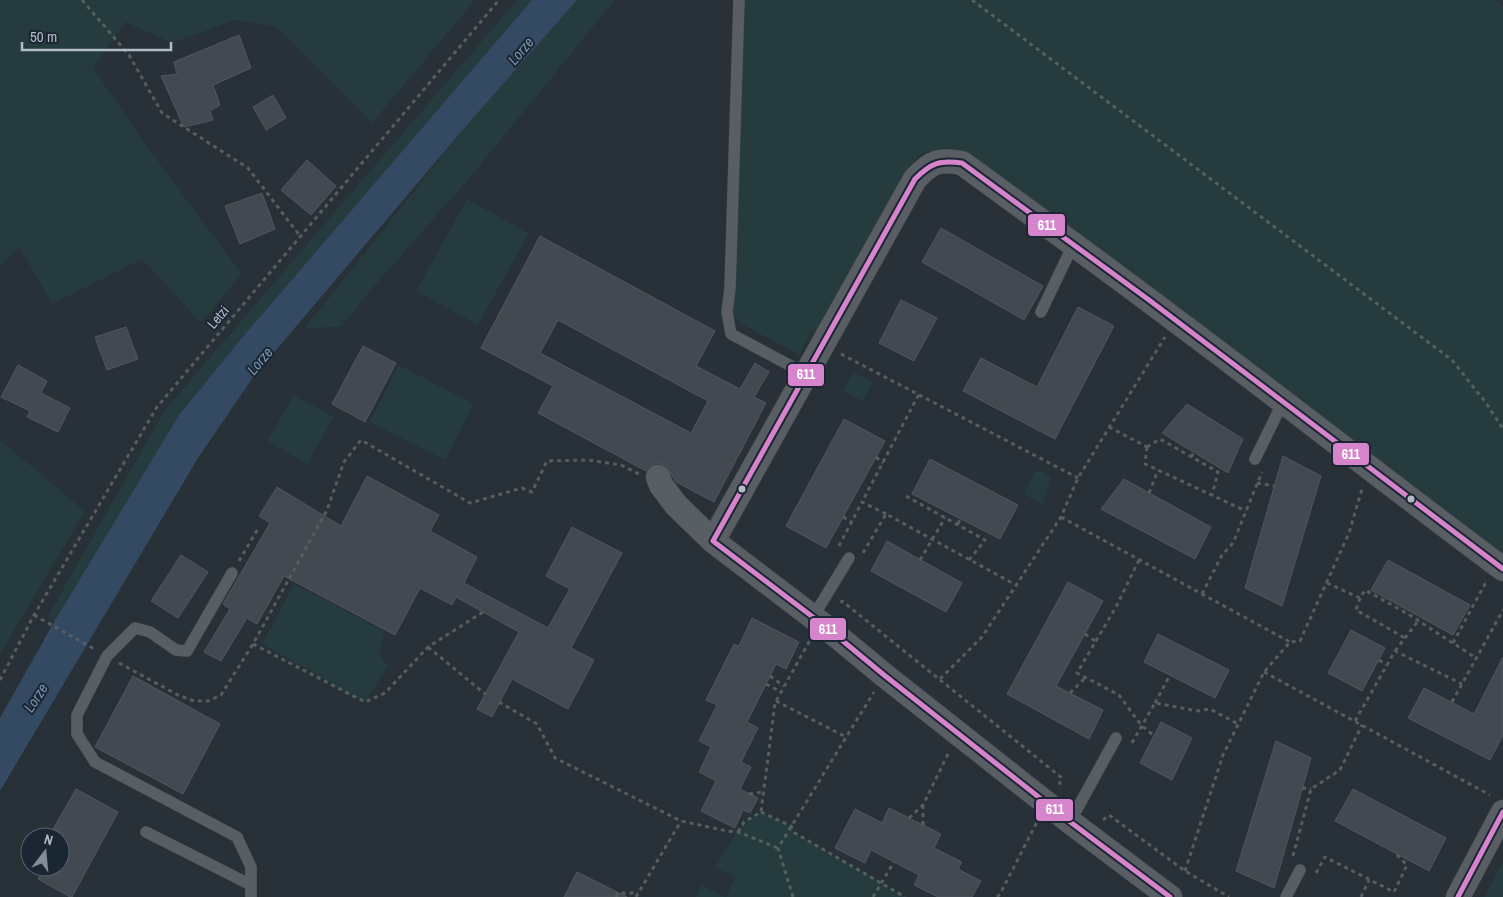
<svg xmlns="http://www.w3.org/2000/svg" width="1503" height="897" font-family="'Archivo Narrow',sans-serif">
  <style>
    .green { fill: #253b3e }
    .water { fill: #344962 }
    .building { fill: #424950; stroke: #50575f; fill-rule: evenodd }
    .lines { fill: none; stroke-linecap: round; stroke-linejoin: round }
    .service-casing { stroke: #474c52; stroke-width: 12 }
    .minor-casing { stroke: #474c52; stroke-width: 25 }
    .path { stroke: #565d63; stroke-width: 3; stroke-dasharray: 4 4; stroke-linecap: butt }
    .service { stroke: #595e65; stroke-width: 11 }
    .minor { stroke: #595e65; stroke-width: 24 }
    .bus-1-casing { stroke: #1b2633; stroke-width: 9 }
    .bus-1 { stroke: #d684cb; stroke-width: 5 }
    .bus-dot { fill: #b2bcc9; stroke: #1b2633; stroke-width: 2 }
    .labels { text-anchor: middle; stroke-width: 4; stroke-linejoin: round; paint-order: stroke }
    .street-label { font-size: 14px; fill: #b2bcc9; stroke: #1b2633 }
    .water-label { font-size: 15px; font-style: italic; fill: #7893b2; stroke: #1b2633 }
    .line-badge { stroke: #1b2633; stroke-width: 2 }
    .badge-label { font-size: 14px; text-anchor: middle; font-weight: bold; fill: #fff }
  </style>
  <rect width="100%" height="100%" fill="#283038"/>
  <!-- green -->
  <path class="green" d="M0,0H475L372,123L276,27L235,20L172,43L125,22L93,68L149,149L242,274L201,323L142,259L52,304L20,248L0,265Z
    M517,0H532L240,340L179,415L54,622L48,616L164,411Z
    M577,0H615L473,174L372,289L341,327L305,328L461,132Z
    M739,0H1497L1503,7V558L965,152L944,148L922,153L906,170L817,333L812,331L799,355L740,323L727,312Z
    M467,199L529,233L478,325L416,291Z
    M399,365L474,404L445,460L370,422Z
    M853,372L873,382L863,401L843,391Z
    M294,395L334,417L307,464L267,441Z
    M0,440L85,511L0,654Z
    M1043,471L1051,478L1043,505L1024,494L1034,472Z
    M294,584L385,631L379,653L388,666L365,702L262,644Z
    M761,812L791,826L795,833L905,897H726L735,877L715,867L744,822Z
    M1503,861V897H1485Z
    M701,885L725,897H696Z"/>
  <!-- water -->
  <path class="water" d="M532,0H577L461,132L254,376L198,458L0,791V718L54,622L179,415L240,340Z"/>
  <!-- building -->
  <path class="building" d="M239,35L251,68L213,85L220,105L210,111L213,120L184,127L161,76L177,74L174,62Z
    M273,95L286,118L266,130L253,107Z
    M307,160L336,186L311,215L281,190Z
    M262,193L275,229L240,244L225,206Z
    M941,228L1043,286L1024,320L922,262Z
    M540,236L715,331L696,366L740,389L755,363L769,372L754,397L766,403L714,502L676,482L666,466L661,464H654L648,468L646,471L538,413L553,386L481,348ZM558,320L708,401L691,433L540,353Z
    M901,300L937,318L914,361L879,343Z
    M1078,307L1114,326L1055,439L963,391L981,358L1037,387Z
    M126,327L138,359L107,370L95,337Z
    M363,346L396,363L365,422L332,404Z
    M18,365L47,381L41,393L70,408L58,432L27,417L30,411L1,397Z
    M1187,404L1243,439L1228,473L1162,433Z
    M844,419L885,441L826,548L786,526Z
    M1283,456L1321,476L1282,606L1245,588Z
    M930,459L1018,505L1000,539L912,494Z
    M367,476L439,515L430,531L477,557L464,583L548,628L570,589L546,576L572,527L622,553L571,648L594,660L568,709L512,679L492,717L477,709L519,632L456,597L452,605L420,588L395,635L284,576L257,624L247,618L221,661L204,652L230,609L223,604L270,523L259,516L277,487L341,526Z
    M1124,479L1211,527L1195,559L1101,509Z
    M887,541L962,583L946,612L871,571Z
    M181,555L208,572L178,618L151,601Z
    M1388,560L1470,605L1453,635L1371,590Z
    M1068,582L1103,601L1056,686L1103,710L1089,739L1007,694Z
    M752,618L799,642L786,669L776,664L747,722L758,728L741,762L751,767L740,789L758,798L750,813L743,810L735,828L701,811L716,781L699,772L711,747L699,741L717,705L706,700L734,644L739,646Z
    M1351,630L1385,648L1362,691L1328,673Z
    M1158,634L1229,670L1215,698L1144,662Z
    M1503,657V735L1490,760L1408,718L1424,688L1474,714Z
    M133,676L220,724L183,794L95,747Z
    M1161,722L1192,738L1172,780L1140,763Z
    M1276,741L1311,758L1274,888L1236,871Z
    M76,789L118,812L72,897H70L38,879L45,867H60V836L52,831Z
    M1353,789L1446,838L1429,871L1335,821Z
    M889,808L941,834L934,848L962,862L958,869L981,881L972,897H938L914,885L919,875L871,850L865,863L835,848L855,809L882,823Z
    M577,872L627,897H564Z"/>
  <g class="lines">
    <defs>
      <path id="service" d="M739,0L730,288L727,312L731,334L806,374
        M1041,312L1073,245
        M1255,459L1283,402
        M232,573L187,651L176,650L150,632L135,628L107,656L77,715V734L95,762L237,837L251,867V897
        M813,617L849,558
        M1069,821L1077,809L1116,738
        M146,832L251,885
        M1286,897L1300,870"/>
      <path id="minor" d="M658,477L661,485L676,505L713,541L826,627L884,675L1069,821L1170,897
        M713,541L915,179C932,161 938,159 962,163C1033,215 1105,267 1175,320C1285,402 1393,487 1503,569
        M1458,897L1503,812"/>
    </defs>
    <!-- service casing -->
    <use href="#service" class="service-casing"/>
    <!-- minor casing -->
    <use href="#minor" class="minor-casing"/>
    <!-- path -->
    <path class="path" d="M82,0L129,55L162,113L248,168L300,236
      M972,0L1452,360L1486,403L1503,429
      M841,354L1078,478
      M1109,427L1147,447
      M1147,447L1145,464L1246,511
      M1147,447L1160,439L1218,472L1212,495
      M876,457L883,463
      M1191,457L1194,452
      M1257,483L1274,486
      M1149,493L1158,470
      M906,496L985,540L969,560
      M886,514L862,502L919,394
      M843,517L852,522
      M1061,517L1290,642
      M958,524L960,519
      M839,546L862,502
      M863,553L886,514L1016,585
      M920,560L945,518
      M1139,560L1116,607L1077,673L1119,695L1141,725L1154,736
      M239,561L259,527
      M1327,583L1360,598L1365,590L1408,614L1476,658
      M1202,594L1222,555L1233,543L1262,472
      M1360,598L1356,610L1405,638
      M841,603L842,601L1062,778L1058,787
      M34,615L94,649
      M1085,634L1095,641
      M1453,643L1486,582
      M253,644L365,702L385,693L428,647L483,612
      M428,647L485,694
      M1395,651L1418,621
      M1379,660L1387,665
      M119,663L178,695L194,701H208L221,695L253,644L327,510L344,462L361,440L470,503L522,488L532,492L547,461L588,460L621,465L639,474
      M1264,672L1490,795
      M770,676L784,686
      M940,679L982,637L1061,517L1078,478L1165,337
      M0,680L34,615L157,407L499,0
      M766,684L781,692
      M1070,693L1086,677
      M776,701L846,737
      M499,702L537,724L555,758L681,821L727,831L738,832L778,848
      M1452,702L1503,610
      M1155,703L1170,675
      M1355,721L1395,651L1462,684
      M1132,743L1155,703L1197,711L1210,709L1238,724
      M1302,788L1311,789
      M749,794L763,792
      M761,812L791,826L795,833L905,897
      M909,818L923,805L949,752
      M1103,820L1109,815L1185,871L1229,897
      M923,825V806
      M738,832L744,822L761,812L775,703L810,640
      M1293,856L1311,789L1340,770L1362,725
      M1185,871L1223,755L1264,672L1290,642L1300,641L1349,533L1362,489
      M1316,873L1325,857L1394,892L1407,865L1394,852
      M616,897L618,893H638
      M636,897L681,821
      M793,897L778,848L874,692
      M873,897L894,862
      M997,897L1000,894L1037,822
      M1361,897L1369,880"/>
    <!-- service -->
    <use href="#service" class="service"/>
    <!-- minor -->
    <use href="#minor" class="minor"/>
    <defs>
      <path id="bus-1" d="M713,541L915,179C931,163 939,160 962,163L1149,300L1503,569
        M713,541L826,627L884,675L1069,821L1170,897
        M1458,897L1503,812"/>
    </defs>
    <!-- bus-1 casing -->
    <use href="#bus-1" class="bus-1-casing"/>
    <!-- bus-1 -->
    <use href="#bus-1" class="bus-1"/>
  </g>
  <!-- markers -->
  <g class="bus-dot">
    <circle cx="742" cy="489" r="4.5"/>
    <circle cx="1411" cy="499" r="4.5"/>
  </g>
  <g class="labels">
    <!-- street labels -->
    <g class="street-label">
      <text transform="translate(218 317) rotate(-50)" y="5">Letzi</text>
    </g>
    <!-- water labels -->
    <g class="water-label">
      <text transform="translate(521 51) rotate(-50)" y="5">Lorze</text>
      <text transform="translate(260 361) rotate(-50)" y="5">Lorze</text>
      <text transform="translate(36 698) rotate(-57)" y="5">Lorze</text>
    </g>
  </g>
  <g class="line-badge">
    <rect x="1027" y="213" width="39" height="24" rx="5" fill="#d684cb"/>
    <rect x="787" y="363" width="38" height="24" rx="5" fill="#d684cb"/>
    <rect x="1332" y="442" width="38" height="24" rx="5" fill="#d684cb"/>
    <rect x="809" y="617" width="38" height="24" rx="5" fill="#d684cb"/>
    <rect x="1035" y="798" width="39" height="24" rx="5" fill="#d684cb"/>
  </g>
  <g class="badge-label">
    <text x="1047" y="230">611</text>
    <text x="806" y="379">611</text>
    <text x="1351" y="459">611</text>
    <text x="828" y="634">611</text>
    <text x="1055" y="814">611</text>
  </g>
  <!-- north arrow -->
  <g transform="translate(45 852) rotate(16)"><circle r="24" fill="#1b2633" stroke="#57626f"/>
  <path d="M0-4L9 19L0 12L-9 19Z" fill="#828b96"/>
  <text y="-8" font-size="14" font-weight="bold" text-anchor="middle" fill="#b2bcc9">N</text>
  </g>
  <!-- scale -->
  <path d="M22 42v8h149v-8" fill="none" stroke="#b2bcc9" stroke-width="2.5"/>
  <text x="30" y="42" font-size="15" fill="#b2bcc9" stroke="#1b2633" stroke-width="4" paint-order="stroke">50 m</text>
</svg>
